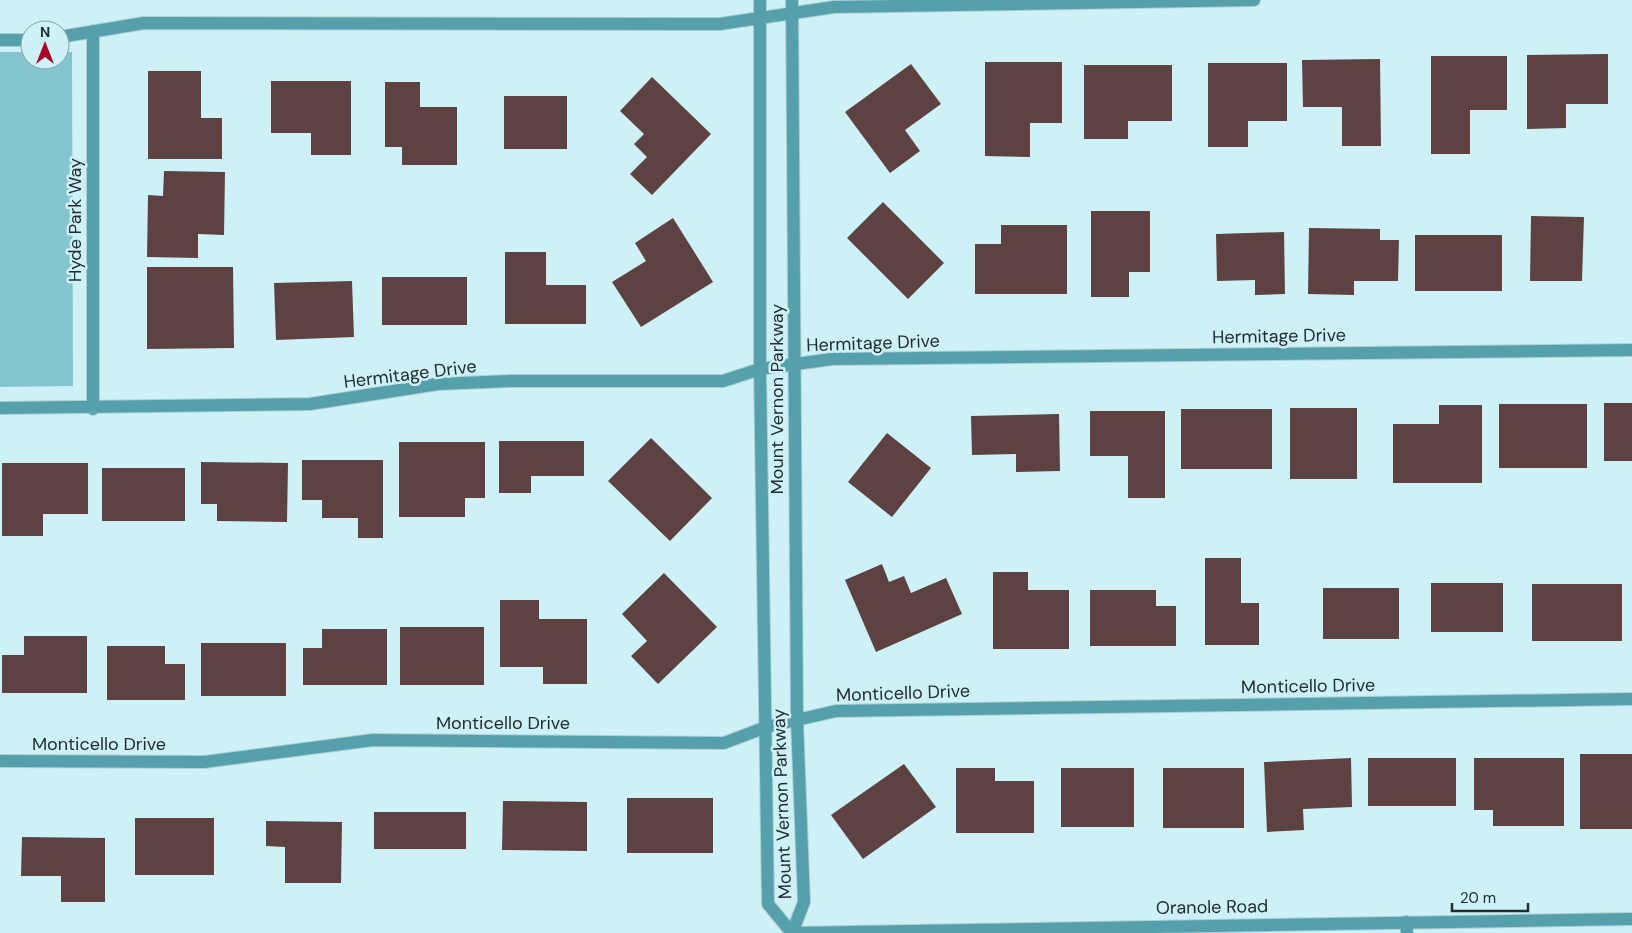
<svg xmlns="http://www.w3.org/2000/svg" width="1632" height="933" font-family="'DM Sans',sans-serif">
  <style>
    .green { fill: #85c5d0 }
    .building { fill: #5d4241 }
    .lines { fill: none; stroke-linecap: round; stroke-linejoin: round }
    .minor-casing { stroke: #aeced3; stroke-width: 14 }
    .tertiary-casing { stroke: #aeced3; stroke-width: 14 }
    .minor { stroke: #56a0ac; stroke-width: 12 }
    .tertiary { stroke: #56a0ac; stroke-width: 12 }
    .labels { text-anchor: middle; stroke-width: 5; stroke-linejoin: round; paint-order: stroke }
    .street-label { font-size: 18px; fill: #212e31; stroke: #cdf1f7 }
  </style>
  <rect width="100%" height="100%" fill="#cdf1f7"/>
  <!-- green -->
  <path class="green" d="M0,52H30V60H60V52H72L73,386L0,387Z"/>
  <!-- building -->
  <path class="building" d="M1608,54V104H1566V128L1527,129V55Z
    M1431,56H1507V110H1470V154H1431Z
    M1380,59L1381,146H1342V107H1303L1302,60Z
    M985,62H1062V123H1030V157L985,156Z
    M1208,63H1287V121H1248V147H1208Z
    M911,64L941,104L905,130L920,151L890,173L845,112Z
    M1084,65H1172V121H1128V139H1084Z
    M148,71H201V118H222V159H148Z
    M652,77L711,134L652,195L630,174L647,157L634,144L644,134L620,111Z
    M271,81H351V155H311V133H271Z
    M385,82H420V107H457V165H402V147H385Z
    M504,96H567V149H504Z
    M164,171L225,172L224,235L198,234V258L147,257L148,195L163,196Z
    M883,202L944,263L908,299L847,238Z
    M1091,211H1150V272H1129V297H1091Z
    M1531,216L1584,217L1582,281H1530Z
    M673,218L713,282L641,327L612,282L646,261L635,243Z
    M1001,225H1067V294H975V244H1001Z
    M1309,228L1380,229V240H1399L1398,281H1354V295L1308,294Z
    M1284,232L1285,294L1255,295V280L1217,281L1216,234Z
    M1415,235H1502V291H1415Z
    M505,252H546V285H586V324H505Z
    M147,267H233L234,348L147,349Z
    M382,277H467V325H382Z
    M352,281L354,337L276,340L274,283Z
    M1604,403H1632V461H1604Z
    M1499,404H1587V468H1499Z
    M1439,405H1482V483H1393V424H1439Z
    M1290,408H1357V479H1290Z
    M1181,409H1272V469H1181Z
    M1090,411H1165V498H1128V456H1090Z
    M1059,414L1060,471L1016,472V454L972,455L971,416Z
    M887,433L931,468L892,517L848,482Z
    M651,438L712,498L670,541L608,481Z
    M499,441H584V476H531V493H499Z
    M399,442H485V498H465V517H399Z
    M302,460H383V538H358V518H322V500H302Z
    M201,462L288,463L287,522L217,521V504H201Z
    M2,463H88V514H43V536H2Z
    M102,468H185V521H102Z
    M1205,558H1241V603H1259V645H1205Z
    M882,564L889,582L904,576L911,593L946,578L962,614L876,652L845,580Z
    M993,572H1028V590H1069V649H993Z
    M664,573L717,627L658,684L631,656L647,641L622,614Z
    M1431,583H1503V632H1431Z
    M1532,584H1622V641H1532Z
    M1323,588H1399V639H1323Z
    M1090,590H1156V606H1176V646H1090Z
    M500,600H539V619H587V684H543V667H500Z
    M400,627H484V685H400Z
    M322,629H387V685H303V648H322Z
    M24,636H87V693H2V655H24Z
    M201,643H286V696H201Z
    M107,646H165V664H185V700H107Z
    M1580,754H1632V829H1580Z
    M1351,758L1352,807L1303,809L1304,830L1267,832L1264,762Z
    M1368,758H1456V806H1368Z
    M1474,758H1564V826H1493V810H1474Z
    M904,764L936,807L863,859L831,815Z
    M956,768H995V781H1034V833H956Z
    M1061,768H1134V827H1061Z
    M1163,768H1244V828H1163Z
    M627,798H713V853H627Z
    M503,801L587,802V851L502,850Z
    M374,812H466V849H374Z
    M135,818H214V875H135Z
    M266,821L342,822L341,883H285V847L266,846Z
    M22,837L105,838V902H61V876H21Z"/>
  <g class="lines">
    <defs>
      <path id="minor" d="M60,37L144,23L720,24L834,7L1254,0
        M0,40H30
        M0,408L310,404L438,384L511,381H723L760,369L832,359L1632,350
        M93,409V31
        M0,761L204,762L373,740L724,743L766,727L836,711L1632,699
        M1406,922L1407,933"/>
      <path id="tertiary" d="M760,0V369L768,904L792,933
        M792,0L797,720L804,902L792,933
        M792,933L1632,919"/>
    </defs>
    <!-- minor casing -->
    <use href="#minor" class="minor-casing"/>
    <!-- tertiary casing -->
    <use href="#tertiary" class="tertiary-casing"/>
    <!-- minor -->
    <use href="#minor" class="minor"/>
    <!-- tertiary -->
    <use href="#tertiary" class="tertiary"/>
  </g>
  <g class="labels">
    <!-- street labels -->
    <g class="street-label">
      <text transform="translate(75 220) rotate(-90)" y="6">Hyde Park Way</text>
      <text transform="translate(1279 336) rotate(-1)" y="6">Hermitage Drive</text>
      <text transform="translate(873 343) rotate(-2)" y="6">Hermitage Drive</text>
      <text transform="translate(410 374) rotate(-7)" y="6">Hermitage Drive</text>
      <text transform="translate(777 399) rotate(-90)" y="6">Mount Vernon Parkway</text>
      <text transform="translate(1308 686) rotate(-1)" y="6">Monticello Drive</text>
      <text transform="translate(903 693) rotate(-2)" y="6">Monticello Drive</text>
      <text x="503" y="729">Monticello Drive</text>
      <text x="99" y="750">Monticello Drive</text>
      <text transform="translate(782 804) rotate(-92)" y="6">Mount Vernon Parkway</text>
      <text transform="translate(1212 907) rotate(-1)" y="6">Oranole Road</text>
    </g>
  </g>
  <!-- north arrow -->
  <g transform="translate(45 45)"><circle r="24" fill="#cdf1f7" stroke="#88a3a8"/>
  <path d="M0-4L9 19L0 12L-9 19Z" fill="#a30522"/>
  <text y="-8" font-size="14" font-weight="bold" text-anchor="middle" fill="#212e31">N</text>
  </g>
  <!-- scale -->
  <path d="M1452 903v8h76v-8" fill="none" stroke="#212e31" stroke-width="2.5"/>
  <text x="1460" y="903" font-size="15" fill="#212e31" stroke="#cdf1f7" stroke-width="4" paint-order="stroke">20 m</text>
</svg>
